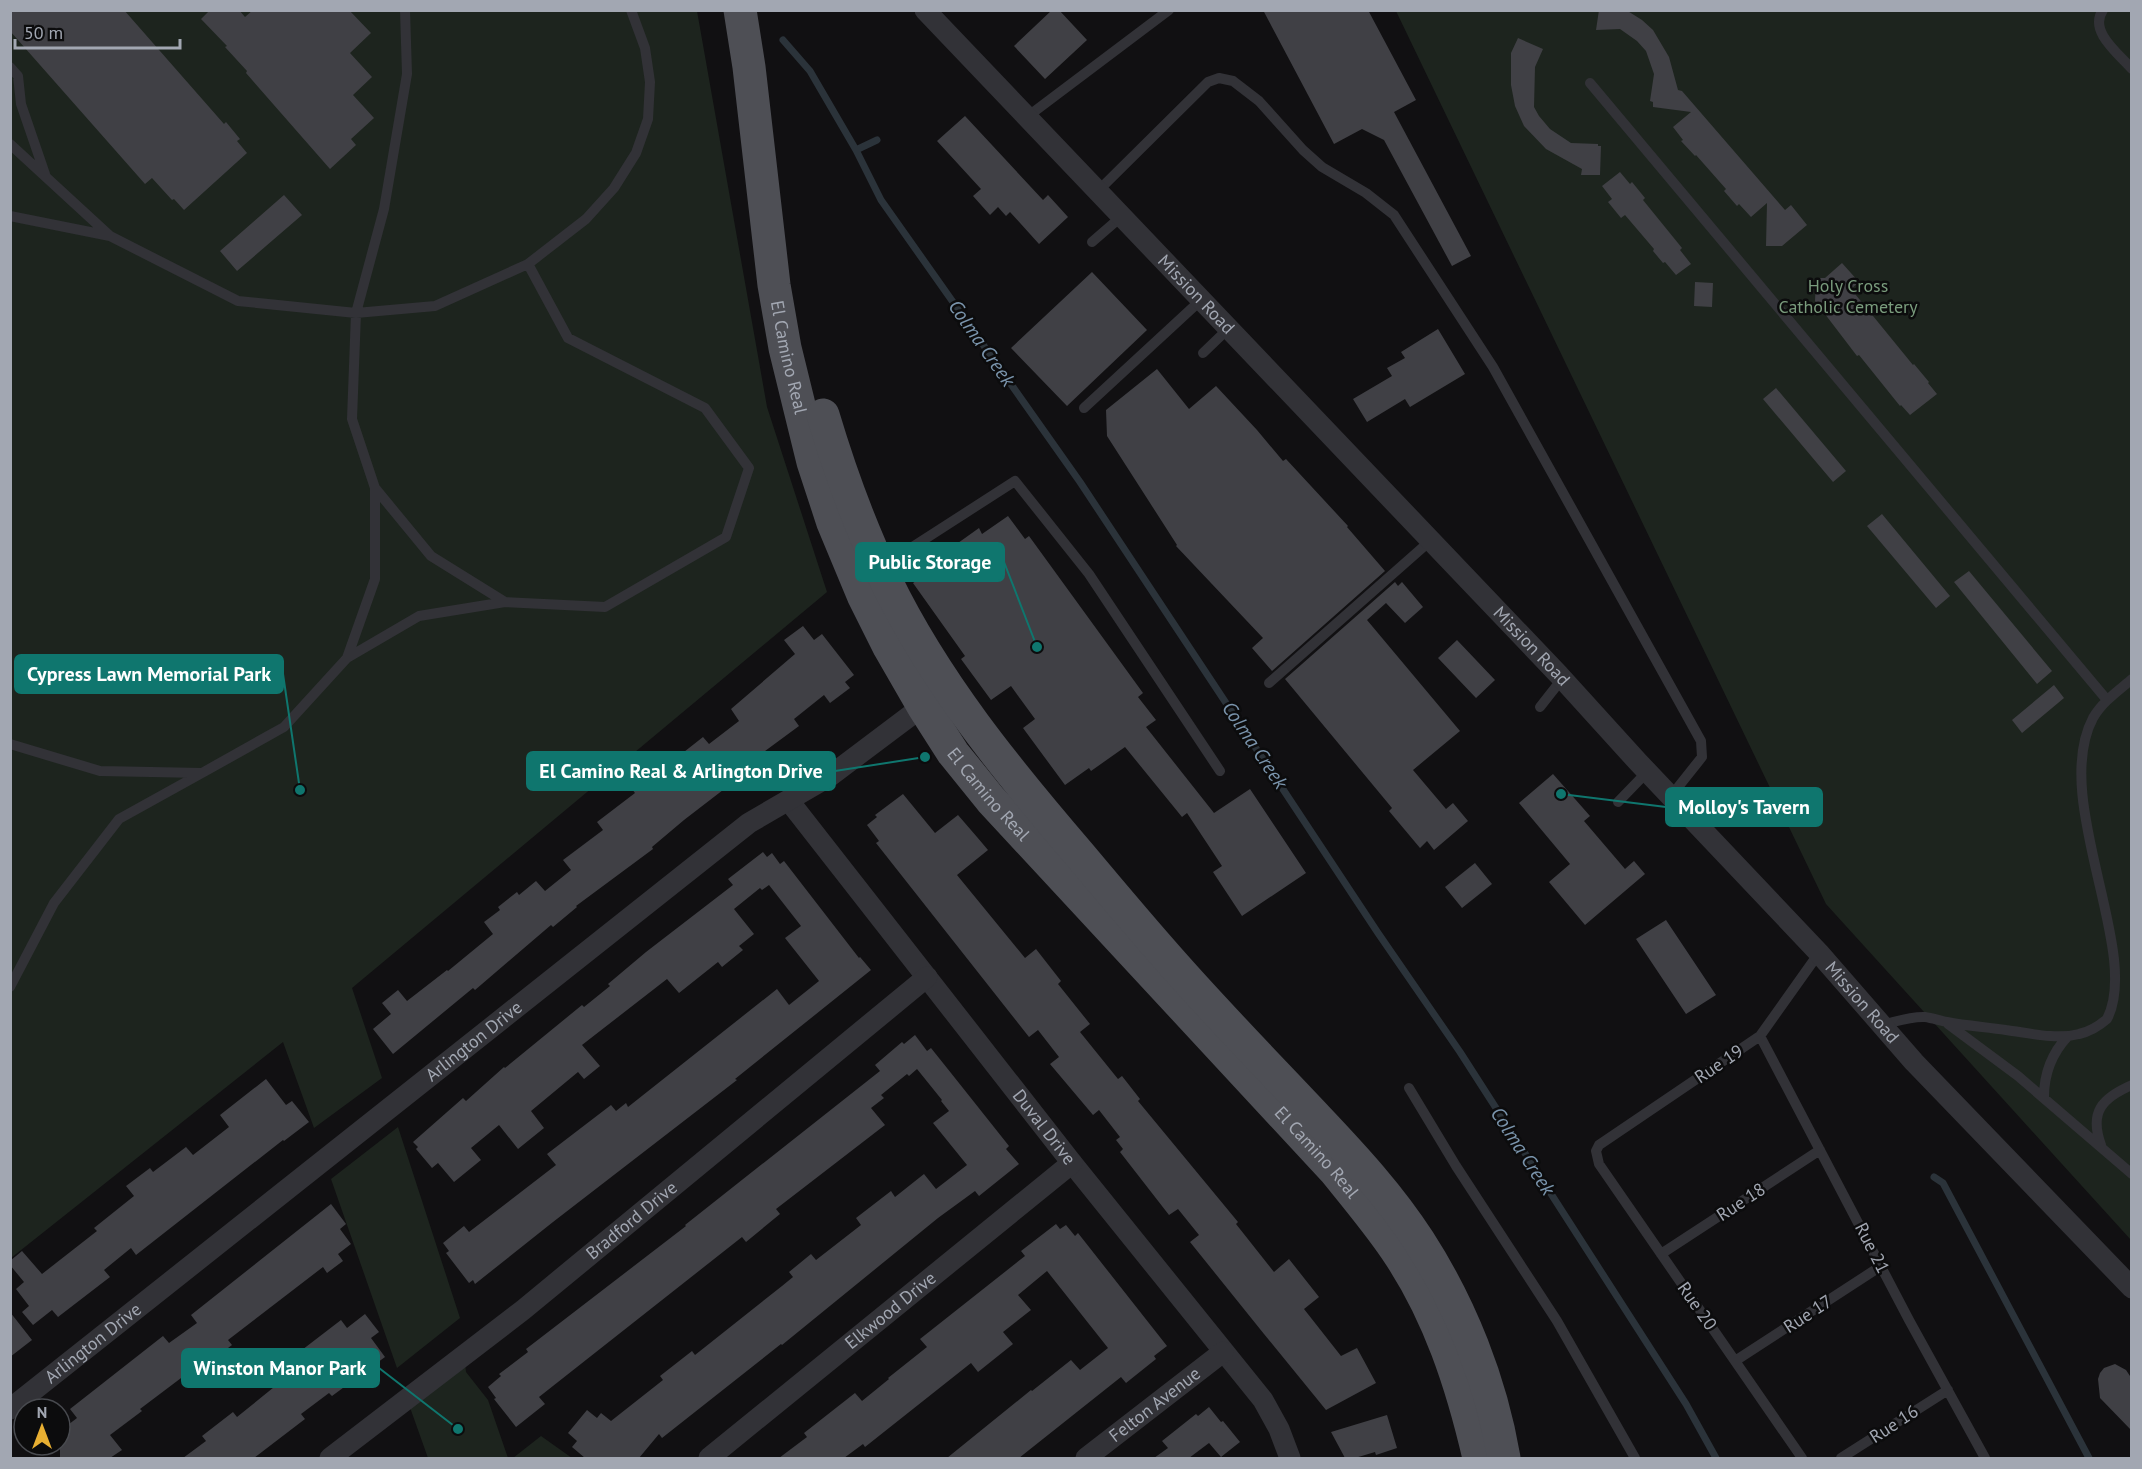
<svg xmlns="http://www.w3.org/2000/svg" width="2142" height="1469" font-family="'PT Sans',sans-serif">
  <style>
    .green { fill: #1d241e }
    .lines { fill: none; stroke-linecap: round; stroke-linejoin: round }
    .stream { stroke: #2b333a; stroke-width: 7 }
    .building { fill: #404045 }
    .lane { stroke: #323237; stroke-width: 10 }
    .street { stroke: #323237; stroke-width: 21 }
    .primary { stroke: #4e4f55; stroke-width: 33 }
    .labels { text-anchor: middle; stroke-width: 5; stroke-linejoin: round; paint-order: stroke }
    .park-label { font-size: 18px; fill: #7a9c7d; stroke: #0c0c0d }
    .street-label { font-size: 18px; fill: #a2a7b2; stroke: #0c0c0d }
    .water-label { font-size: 20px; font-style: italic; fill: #7a94ac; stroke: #0c0c0d }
    .leader { fill: none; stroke: #0f766e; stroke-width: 2 }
    .callout-dot { fill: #0f766e; stroke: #0c0c0d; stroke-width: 2 }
    .callout { fill: #0f766e; stroke: #0f766e; stroke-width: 2 }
    .callout-label { font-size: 20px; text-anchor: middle; font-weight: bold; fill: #fff }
  </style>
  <rect width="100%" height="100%" fill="#111012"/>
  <!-- green -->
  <path class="green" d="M11,11H697L767,407L827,592L352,988L382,1078L314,1128L283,1042L11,1258Z
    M1396,11H2131V1240L1826,904Z
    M398,1127L460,1318L397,1368L331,1179Z
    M464,1356L466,1372L488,1400L508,1458H428L407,1399Z
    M541,1436L572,1458H513Z"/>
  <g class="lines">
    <!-- stream -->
    <path class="stream" d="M783,40L810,71L856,150L881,200L1080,482L1378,933L1460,1052L1686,1404L1716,1458
      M856,150L877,140
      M1934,1177L1943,1183L2089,1458"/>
  </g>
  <!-- building -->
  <path class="building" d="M10,10H124L224,124L226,122L240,139L237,141L247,153L184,210L174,199L172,200L152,178L145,184L10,31Z
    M210,10H239L245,17L253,10H349L371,33L350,53L372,77L353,95L374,118L351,139L356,145L330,169L246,73L247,71L225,47L227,46L201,19Z
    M1052,10H1059L1087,40L1045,79L1014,46Z
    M1263,10H1368L1416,100L1394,112L1471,256L1452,266L1384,140L1362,129L1334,144Z
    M1599,10H1626L1642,20L1653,30L1669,57L1678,90L1682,91L1785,210L1791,205L1807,225L1782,246H1766L1767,203L1751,217L1739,204L1737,206L1724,191L1726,189L1696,155L1695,156L1681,141L1683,140L1673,127L1691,112L1653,107V102L1650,101L1654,74L1646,51L1637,41L1620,29L1596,30Z
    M1518,38L1543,49L1535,67L1534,107L1539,116L1550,129L1571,143L1598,144V146H1601L1600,175H1581L1582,169L1546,149L1524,126L1515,106L1511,85V53Z
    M965,116L1043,200L1048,195L1068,217L1039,244L1010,212L1006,216L998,207L990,215L973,196L981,189L937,141Z
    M1620,172L1630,184L1632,182L1645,198L1643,200L1682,248L1680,250L1691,264L1676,275L1665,262L1663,263L1653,251L1654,249L1625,215L1621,218L1608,202L1612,199L1602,186Z
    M284,195L302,215L237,271L220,251Z
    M1842,263L1859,282L1851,289L1913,365L1914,364L1929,382L1928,383L1937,394L1910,415L1901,405L1900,406L1859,355L1857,356L1815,301L1816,278H1825Z
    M1092,272L1147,330L1067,406L1011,348Z
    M1695,282L1713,283L1712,307L1694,306Z
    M1438,329L1465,374L1410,407L1405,399L1367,422L1353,399L1392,376L1387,368L1405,358L1401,352Z
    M1157,369L1189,409L1216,386L1257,430L1283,461L1286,459L1348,526L1347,527L1385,571L1272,671L1252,648L1263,638L1176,546L1177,545L1107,436L1106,410Z
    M1776,388L1846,471L1833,482L1763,399Z
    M1882,514L1950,596L1936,608L1867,526Z
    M1008,516L1025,539L1029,536L1143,693L1138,697L1156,720L1146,727L1214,813L1250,789L1306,873L1242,916L1213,872L1222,866L1187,813L1182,817L1125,747L1091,771L1089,768L1065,785L1023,728L1035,719L1011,686L991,700L961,659L965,656L913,583L941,563L937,558L979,528L982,534Z
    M1969,571L2052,671L2037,684L1954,582Z
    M1395,582L1398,586L1402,582L1423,607L1405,623L1386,603L1367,620L1460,731L1413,770L1446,809L1453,803L1468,821L1434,850L1427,841L1420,848L1389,811L1392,808L1285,679Z
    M803,626L814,640L822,634L854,675L845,682L850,688L830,703L824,695L794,719L799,726L761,754L762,756L735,778L736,780L684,820L652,847L653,849L576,906L577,907L553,927L551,925L475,990L473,988L393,1054L373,1029L391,1014L382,1003L398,990L407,1001L447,970L448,971L493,934L484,922L500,910L498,907L517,892L519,895L536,881L545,891L571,870L563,860L603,830L597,822L635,793L632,789L654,772L656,774L703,737L709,744L739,721L731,709L795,654L784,640Z
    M1457,640L1495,680L1476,698L1438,658Z
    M2054,685L2064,698L2022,733L2012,720Z
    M1553,774L1590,816L1584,821L1625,869L1634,861L1645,874L1585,925L1549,882L1570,864L1519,803Z
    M903,794L935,833L958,815L977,837L988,850L957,875L1025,958L1036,949L1061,981L1058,984L1090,1024L1080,1032L1118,1079L1122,1076L1140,1099L1138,1101L1238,1222L1236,1224L1274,1272L1289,1259L1319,1297L1304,1309L1341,1356L1357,1348L1376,1383L1326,1410L1264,1334L1190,1242L1199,1235L1178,1209L1169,1215L1120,1152L1123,1149L1116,1140L1120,1137L1099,1110L1093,1115L1050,1064L1059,1057L1038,1030L1029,1037L876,843L879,841L867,825L877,817L875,815Z
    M763,852L767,857L772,853L780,864L784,861L859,958L860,957L871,970L735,1079L737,1080L553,1222L475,1284L473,1280L469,1283L446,1253L449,1251L443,1243L464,1226L469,1232L556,1165L547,1154L611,1105L616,1111L626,1103L628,1107L777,989L789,1005L819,981L785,938L801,926L769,885L762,890L760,888L734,909L754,934L739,946L743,950L722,967L718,962L679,993L667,979L582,1045L600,1066L584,1079L578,1072L531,1111L544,1128L518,1149L499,1125L471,1148L481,1160L454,1182L438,1163L432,1168L416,1149L418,1147L413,1142L463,1098L466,1101L504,1067L505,1068L582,1005L584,1007L610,986L608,984L646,952L733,885L728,879Z
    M1475,863L1492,884L1462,908L1445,887Z
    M1666,920L1716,995L1686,1014L1636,939Z
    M915,1035L927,1051L931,1048L951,1073L1009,1146L1006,1149L1019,1164L979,1196L975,1191L938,1218L782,1345L781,1344L662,1438L659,1434L639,1458H585L572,1447L577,1441L568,1433L587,1410L597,1418L601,1413L611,1421L663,1380L660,1376L692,1351L695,1355L782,1286L793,1277L789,1272L811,1254L816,1260L861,1225L856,1218L891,1191L895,1197L924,1174L936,1189L967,1165L933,1123L949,1111L941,1101L942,1100L917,1069L909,1076L907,1074L881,1095L884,1098L871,1108L885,1125L776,1209L780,1214L746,1242L742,1237L539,1397L545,1404L516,1427L494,1399L496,1398L488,1387L501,1376L499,1374L528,1352L526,1349L686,1226L685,1225L880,1071L875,1065L902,1042L904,1044Z
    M266,1079L286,1105L292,1101L309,1122L284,1141L283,1140L136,1255L131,1248L104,1270L110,1277L58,1317L52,1310L33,1325L22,1312L29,1306L16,1289L24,1282L10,1265V1261L22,1251L42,1274L97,1231L94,1228L134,1196L126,1186L150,1168L153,1172L186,1147L193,1155L229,1127L220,1115Z
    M331,1204L346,1224L340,1229L351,1244L338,1254L343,1261L327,1273L323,1267L228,1340L232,1345L208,1363L207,1360L197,1366L140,1409L142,1411L110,1435L122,1450L110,1458H60V1431L77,1418L70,1409L163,1336L169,1343L197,1323L191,1315Z
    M1056,1224L1060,1229L1066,1225L1075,1236L1078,1233L1167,1346L1154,1356L1156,1359L1126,1383L1121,1377L1019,1458H947L1031,1390L1032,1391L1071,1360L1080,1370L1108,1348L1047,1271L1018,1295L1031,1310L1003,1332L1013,1344L978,1372L971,1363L865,1447L863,1444L844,1458H779L807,1437L804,1433L855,1393L862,1401L889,1379L888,1378L927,1347L920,1339L1025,1256L1021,1251Z
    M10,1312L32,1340L10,1357Z
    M365,1314L379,1332L371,1338L385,1357L332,1396L329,1393L301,1414L305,1419L254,1458H183L206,1441L202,1436L233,1412L237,1417L305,1362L298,1353L341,1320L347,1328Z
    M2115,1364L2126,1370L2132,1379V1431L2100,1398L2098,1379L2100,1373L2104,1368Z
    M1209,1407L1221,1422L1223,1421L1240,1442L1221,1457L1209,1443L1189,1458H1154L1168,1448L1162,1441L1196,1414L1198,1416Z
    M1387,1415L1397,1448L1376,1455L1375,1452L1355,1458H1345L1331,1432Z"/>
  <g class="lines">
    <!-- lane -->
    <path class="lane" d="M2103,10C2088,31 2119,54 2132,69
      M10,67L18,76L21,104L45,174
      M1590,83L2107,700
      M1027,117L1169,10
      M10,144L110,236
      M1098,191L1208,82L1219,78L1233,81L1259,101L1303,150L1322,167L1366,193L1394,215L1493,367L1701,741L1702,757L1671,796
      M10,216L110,236L238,301L356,313L435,306L528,264L586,219L614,188L636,153L648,119L650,82L645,48L631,10
      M1092,242L1122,216
      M1203,353L1229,328
      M1084,408L1202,299
      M375,488L431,556L505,602L605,607L726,537L749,468L705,408L568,338L528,264
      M883,566L1015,481L1089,574L1220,771
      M347,658L419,616L505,602
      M1269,683L1430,541
      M1540,707L1562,679
      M10,744L100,771L202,773L284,727L347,658L375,579V488L352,419L356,313L384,209L407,74L405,10
      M1618,802L1647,772
      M10,987L54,903L119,819L202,773
      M1948,1024L2018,1076L2132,1174
      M1881,1025C1895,1022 1911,1016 1925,1017C1933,1018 1940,1021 1947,1022C1967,1026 1987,1027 2006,1030C2029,1033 2056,1040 2079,1034C2088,1032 2099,1026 2107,1019C2142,952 2050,799 2093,718C2102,702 2118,691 2132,679
      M1760,1036L1909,1320L1985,1458
      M1409,1088L1456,1166L1557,1321L1635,1458
      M2044,1097C2044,1073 2052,1053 2068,1036
      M2101,1145C2089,1112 2102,1098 2132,1085
      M1661,1254L1820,1150
      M1735,1361L1881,1266
      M1802,1458L1599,1164L1596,1151L1599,1145L1760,1036L1819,953
      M1841,1458L1948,1390"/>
    <!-- street -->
    <g class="street">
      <path id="s1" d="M925,10L1559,675L1638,762L1819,953L1914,1062L2132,1288"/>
      <path id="s2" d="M789,801L1072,1163L1263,1400L1279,1429L1290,1458"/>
      <path id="s3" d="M10,1409L749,823L830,776L931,700"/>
      <path id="s4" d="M330,1458L523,1310L927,977"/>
      <path id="s5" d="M709,1458L1072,1163"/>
      <path id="s6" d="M1086,1458L1223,1352"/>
    </g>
    <!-- primary -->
    <g class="primary">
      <path id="s7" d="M740,10L749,67L774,285L785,348L813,462L833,523L863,595L889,647L923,706L953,753L991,800L1334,1170C1355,1196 1377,1222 1396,1250C1439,1313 1462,1385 1479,1458"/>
      <path d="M823,415C840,472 860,527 886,581C935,682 1007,770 1080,855C1111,892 1142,929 1175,966C1221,1018 1270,1068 1318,1119C1354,1157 1390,1196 1419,1241C1461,1306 1491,1382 1504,1458"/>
    </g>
  </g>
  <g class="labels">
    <!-- park labels -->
    <g class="park-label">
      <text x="1848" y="292">Holy Cross<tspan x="1848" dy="21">Catholic Cemetery</tspan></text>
    </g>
    <!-- street labels -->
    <g class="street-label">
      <text dy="6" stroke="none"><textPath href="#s1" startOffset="393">Mission Road</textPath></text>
      <text dy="6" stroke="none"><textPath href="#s7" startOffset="351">El Camino Real</textPath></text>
      <text dy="6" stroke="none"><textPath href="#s1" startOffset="879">Mission Road</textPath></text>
      <text dy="6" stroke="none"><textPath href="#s7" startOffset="837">El Camino Real</textPath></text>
      <text dy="6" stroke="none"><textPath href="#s1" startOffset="1365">Mission Road</textPath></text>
      <text dy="6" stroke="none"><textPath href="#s3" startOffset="592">Arlington Drive</textPath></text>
      <text transform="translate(1719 1064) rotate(-34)" y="6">Rue 19</text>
      <text dy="6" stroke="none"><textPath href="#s2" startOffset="414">Duval Drive</textPath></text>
      <text dy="6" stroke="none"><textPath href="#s7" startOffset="1323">El Camino Real</textPath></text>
      <text transform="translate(1741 1202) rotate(-33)" y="6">Rue 18</text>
      <text dy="6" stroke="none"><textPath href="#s4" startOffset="384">Bradford Drive</textPath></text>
      <text transform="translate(1872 1248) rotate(63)" y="6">Rue 21</text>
      <text transform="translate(1697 1306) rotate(55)" y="6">Rue 20</text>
      <text dy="6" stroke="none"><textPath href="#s5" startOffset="234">Elkwood Drive</textPath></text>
      <text transform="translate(1808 1314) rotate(-33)" y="6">Rue 17</text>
      <text dy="6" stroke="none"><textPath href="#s3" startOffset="106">Arlington Drive</textPath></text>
      <text dy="6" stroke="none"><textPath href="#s6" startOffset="87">Felton Avenue</textPath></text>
      <text transform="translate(1894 1424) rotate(-33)" y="6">Rue 16</text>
    </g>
    <!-- water labels -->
    <g class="water-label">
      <text transform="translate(982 343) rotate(55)" y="7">Colma Creek</text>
      <text transform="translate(1255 745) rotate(56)" y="7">Colma Creek</text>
      <text transform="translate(1523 1151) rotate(57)" y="7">Colma Creek</text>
    </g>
  </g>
  <!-- callouts -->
  <path class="leader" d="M1037 647L1004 562M300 790L283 674M925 757L835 771M1561 794L1666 807M458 1429L379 1368"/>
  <g class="callout-dot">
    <circle cx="1037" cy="647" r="6"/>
    <circle cx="300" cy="790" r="6"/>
    <circle cx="925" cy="757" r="6"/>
    <circle cx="1561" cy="794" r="6"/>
    <circle cx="458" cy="1429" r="6"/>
  </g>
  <g class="callout">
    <rect x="856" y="543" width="148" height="38" rx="6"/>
    <rect x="15" y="655" width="268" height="38" rx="6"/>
    <rect x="527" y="752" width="308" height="38" rx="6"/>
    <rect x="1666" y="788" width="156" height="38" rx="6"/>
    <rect x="182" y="1349" width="197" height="38" rx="6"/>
  </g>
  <g class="callout-label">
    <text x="930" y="569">Public Storage</text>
    <text x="149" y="681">Cypress Lawn Memorial Park</text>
    <text x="681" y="778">El Camino Real &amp; Arlington Drive</text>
    <text x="1744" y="814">Molloy's Tavern</text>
    <text x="280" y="1375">Winston Manor Park</text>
  </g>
  <!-- border -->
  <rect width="2142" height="1469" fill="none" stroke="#a2a7b2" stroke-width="24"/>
  <!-- north arrow -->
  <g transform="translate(42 1427)"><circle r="28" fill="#0c0c0d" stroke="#484a4f" stroke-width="1.5"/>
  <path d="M0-4.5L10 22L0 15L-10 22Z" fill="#e8af32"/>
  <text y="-9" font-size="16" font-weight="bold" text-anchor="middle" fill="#a2a7b2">N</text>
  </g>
  <!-- scale -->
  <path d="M15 39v9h165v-9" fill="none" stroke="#a2a7b2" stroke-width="3"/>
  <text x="24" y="39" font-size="18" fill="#a2a7b2" stroke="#0c0c0d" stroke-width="4.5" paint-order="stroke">50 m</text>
</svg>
